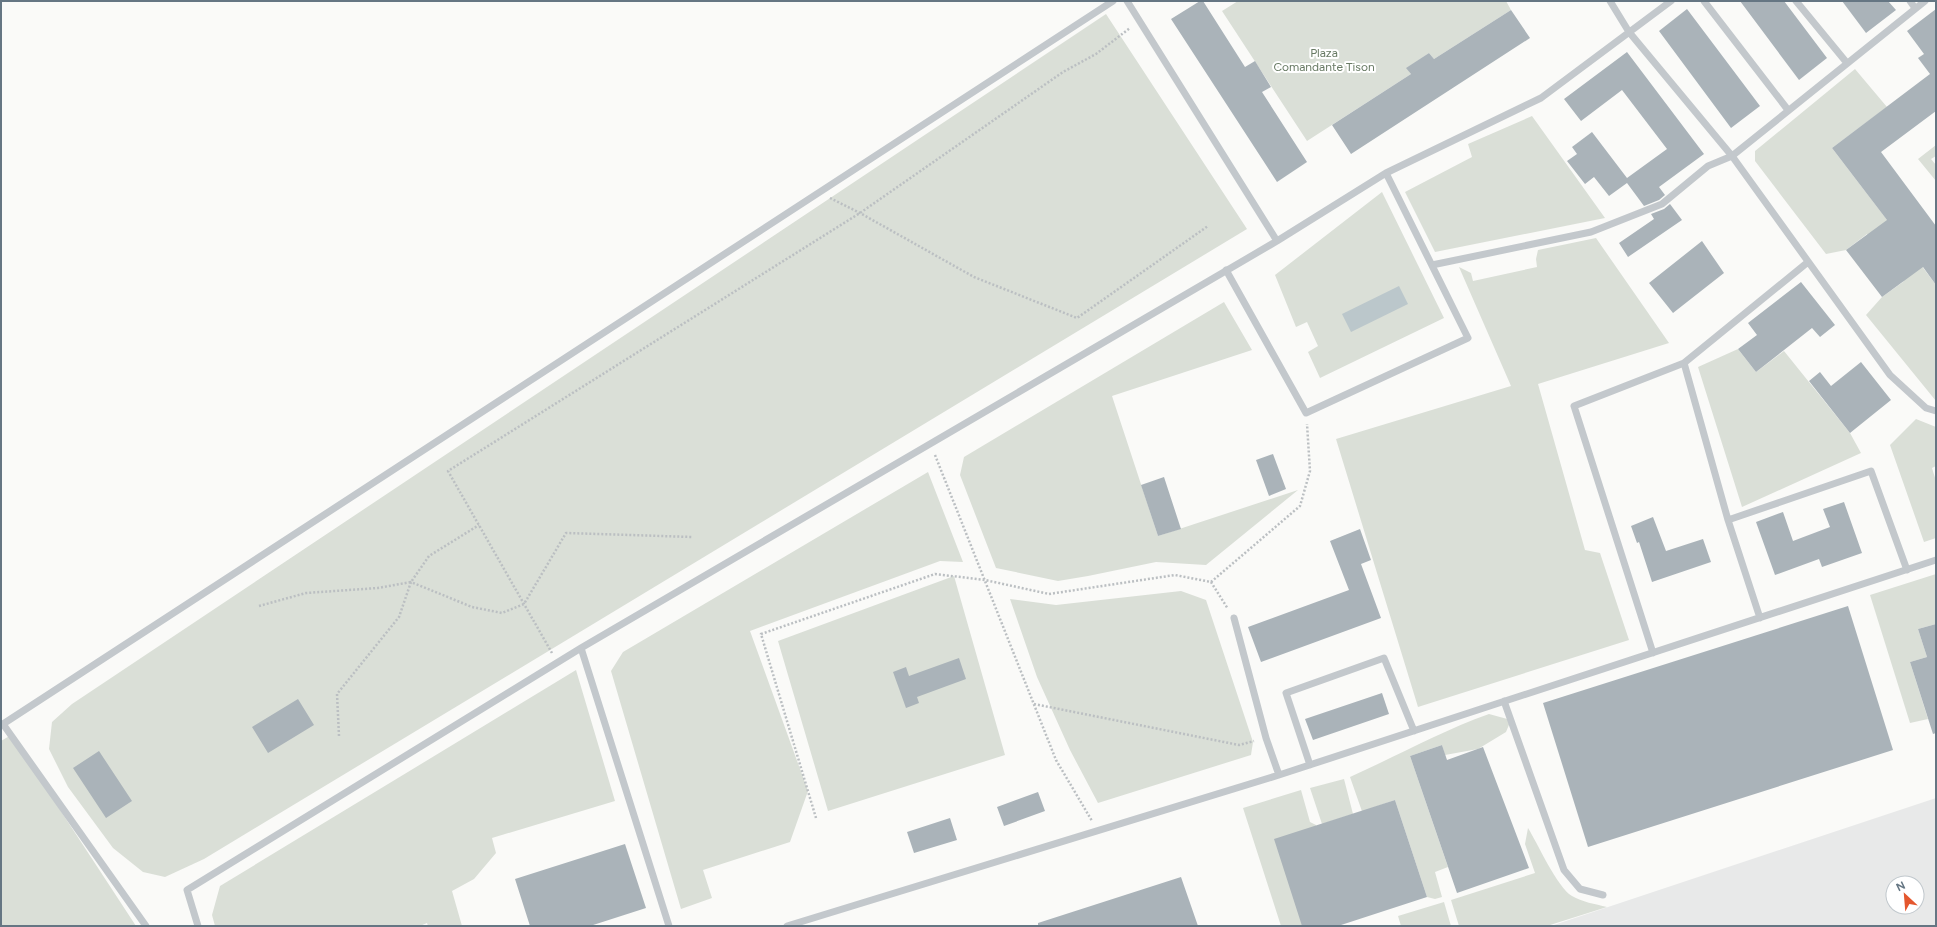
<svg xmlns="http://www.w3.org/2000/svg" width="1937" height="927" font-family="Figtree,sans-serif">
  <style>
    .built { fill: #e8e9e9; fill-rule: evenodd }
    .green { fill: #dadfd7 }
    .water { fill: #bbc7cb }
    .building { fill: #aab3b9 }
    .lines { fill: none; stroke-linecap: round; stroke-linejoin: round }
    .path { stroke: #bbbfc2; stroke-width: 2.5; stroke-dasharray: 2 2; stroke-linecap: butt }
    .lane { stroke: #c3c8cc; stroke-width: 7 }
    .labels { text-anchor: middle; stroke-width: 4; stroke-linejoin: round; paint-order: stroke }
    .park-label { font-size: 12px; fill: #687a64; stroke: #fff }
  </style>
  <rect width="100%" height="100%" fill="#fafaf8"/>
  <!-- built -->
  <path class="built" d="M1936,798V926H1551ZM1893,883H1917V907H1893Z"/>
  <!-- green -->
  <path class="green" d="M1238,1H1506L1511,10L1434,59L1429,53L1407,68L1411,74L1307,141L1222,11Z
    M1106,14L1247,229L204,859L165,877L143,872L113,848L68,787L49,749L52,722L72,704Z
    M1855,69L1887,107L1832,148L1894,229L1875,244L1867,234L1846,250L1826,254L1755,161V151Z
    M1532,116L1605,218L1435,252L1405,192L1472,157L1468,144Z
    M1936,145V156L1931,159L1936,165V181L1918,159Z
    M1382,192L1444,318L1320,378L1308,352L1318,346L1307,322L1296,327L1275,275Z
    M1596,238L1669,343L1538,384L1585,550L1600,553L1629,640L1418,707L1336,439L1511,386L1459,267L1471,273L1473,281L1537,267L1536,259L1538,250Z
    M1915,257L1936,285V401L1866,315L1882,297L1903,282Z
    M1224,302L1252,350L1112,396L1158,536L1298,490L1206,565L1156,562L1088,576L1058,581L996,568L960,475L964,457Z
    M1738,349L1756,372L1784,351L1850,433L1861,453L1742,507L1698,367Z
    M1916,419L1936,427V466L1932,468L1936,481V538L1924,542L1890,445Z
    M928,472L963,562L940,561L750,631L808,791L790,842L703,870L712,898L681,909L611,671L623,652Z
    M1936,574V624L1918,629L1927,657L1910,662L1928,719L1910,723L1870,595Z
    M954,576L1005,755L828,811L778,641Z
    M1181,591L1206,600L1253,742L1251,755L1098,803L1070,750L1037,677L1010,599L1056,605Z
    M576,670L615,801L492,838L496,853L474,879L452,891L462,926H428L427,923L420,926H215L212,915L220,886Z
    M1489,714L1511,720L1506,732L1478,749L1445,755L1442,745L1410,756L1448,867L1435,872L1442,897L1435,899L1427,897L1395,800L1369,809L1380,863L1350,777C1397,756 1441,731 1489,714Z
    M11,735L136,926H1V741Z
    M1344,779L1353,814L1322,824L1310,788Z
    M1301,790L1310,822L1316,825L1302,926H1281L1243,808Z
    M1528,828C1538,844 1557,887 1572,896C1582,902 1595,904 1607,907L1547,926H1459L1451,900L1535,873L1525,844Z
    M1444,902L1451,926H1401L1398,916Z"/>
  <!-- water -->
  <path class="water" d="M1399,286L1408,304L1351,332L1342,314Z"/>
  <!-- building -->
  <path class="building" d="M1200,1H1203L1245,67L1255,61L1271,87L1262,92L1307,162L1277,182L1171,19Z
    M1740,1H1784L1827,58L1799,80Z
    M1842,1H1888L1896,10L1866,33Z
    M1687,9L1760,106L1731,128L1659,31Z
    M1936,9V111L1881,152L1936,226V285L1923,267L1882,297L1846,250L1887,220L1832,148L1930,74L1918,58L1924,54L1907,31Z
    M1511,10L1530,38L1351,154L1332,125L1411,74L1406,68L1429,53L1434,59Z
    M1627,52L1704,154L1659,187L1665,195L1659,200L1644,206L1627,183L1609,196L1594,177L1585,184L1567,161L1577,154L1572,147L1592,132L1627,178L1667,149L1622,90L1581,121L1564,99Z
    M1670,204L1682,220L1628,257L1619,243L1654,219L1651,214L1664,209Z
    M1702,241L1724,273L1673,313L1649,283Z
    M1801,282L1835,325L1820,337L1812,328L1756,372L1738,349L1757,335L1748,323Z
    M1861,362L1891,400L1850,433L1809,381L1820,372L1831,386Z
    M1273,454L1286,489L1269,496L1256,460Z
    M1164,477L1181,529L1158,536L1141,485Z
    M1844,502L1862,553L1822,567L1819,559L1775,575L1756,522L1783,512L1793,541L1830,527L1823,509Z
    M1653,517L1666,551L1703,539L1711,562L1652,582L1639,542L1637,543L1631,526Z
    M1360,529L1371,560L1361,564L1381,618L1261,662L1248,627L1349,590L1330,541Z
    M1848,606L1893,750L1588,847L1543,703Z
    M1936,624V733L1933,734L1910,662L1927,657L1918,629Z
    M959,658L966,679L917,697L919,703L906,708L893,672L906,667L909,676Z
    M1382,693L1389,714L1313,740L1305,719Z
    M298,699L314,725L268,753L252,727Z
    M1442,745L1447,760L1483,747L1529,868L1457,893L1410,756Z
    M99,751L132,801L106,818L73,768Z
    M1038,792L1045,811L1004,826L997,807Z
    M1395,800L1427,897L1338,926H1302L1274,839Z
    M950,818L957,840L914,853L907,832Z
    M625,844L646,908L590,926H530L515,879Z
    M1181,877L1198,926H1038V923Z"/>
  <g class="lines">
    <!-- path -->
    <path class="path" d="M830,198L860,213L974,277L1077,318L1208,226
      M935,455L1056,760L1092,821
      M1211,582L1300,506L1310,471L1307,424
      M259,606L306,593L378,588L411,582L429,556L479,525
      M552,653L448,471L860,213L1063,72L1096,54L1130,28
      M1034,704L1239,745L1254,741
      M339,736L337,694L399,617L411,582L472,607L502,613L524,604L566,533L693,537
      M816,818L761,634L935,574L985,580L1049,594L1175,575L1211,582L1228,609"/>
    <!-- lane -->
    <path class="lane" d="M1127,1L1277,241
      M1610,1L1629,32L1732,156L1890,375L1926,408L1936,411
      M1704,1L1788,110
      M1796,1L1847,63
      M1910,1L1915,8
      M1432,265L1591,232L1662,204L1708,166L1732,156L1925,1
      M1226,270L1306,413L1468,338L1386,173
      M1728,520L1871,471L1907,570
      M1234,618L1266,738L1279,775
      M1760,618L1728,520L1684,363L1808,262
      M581,648L669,926
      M1653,653L1574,406L1684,363
      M1504,701L1564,870L1580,889L1603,895
      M3,724L1113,1
      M1,725L3,724L146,926
      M1310,765L1286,693L1384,658L1414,731
      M198,926L187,890L581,648L1277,241L1386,173L1541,98L1671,1
      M787,926L1279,775L1936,560"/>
  </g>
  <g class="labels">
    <!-- park labels -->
    <g class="park-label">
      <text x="1324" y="57">Plaza<tspan x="1324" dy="14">Comandante Tison</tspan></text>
    </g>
  </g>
  <!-- border -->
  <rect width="1937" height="927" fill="none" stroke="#657683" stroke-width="4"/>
  <!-- north arrow -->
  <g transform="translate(1905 895) rotate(334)"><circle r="19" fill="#ffffff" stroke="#c1c8cd"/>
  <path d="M0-3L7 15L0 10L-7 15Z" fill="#e4572e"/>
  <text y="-6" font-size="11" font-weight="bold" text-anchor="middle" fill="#657683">N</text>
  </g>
</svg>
